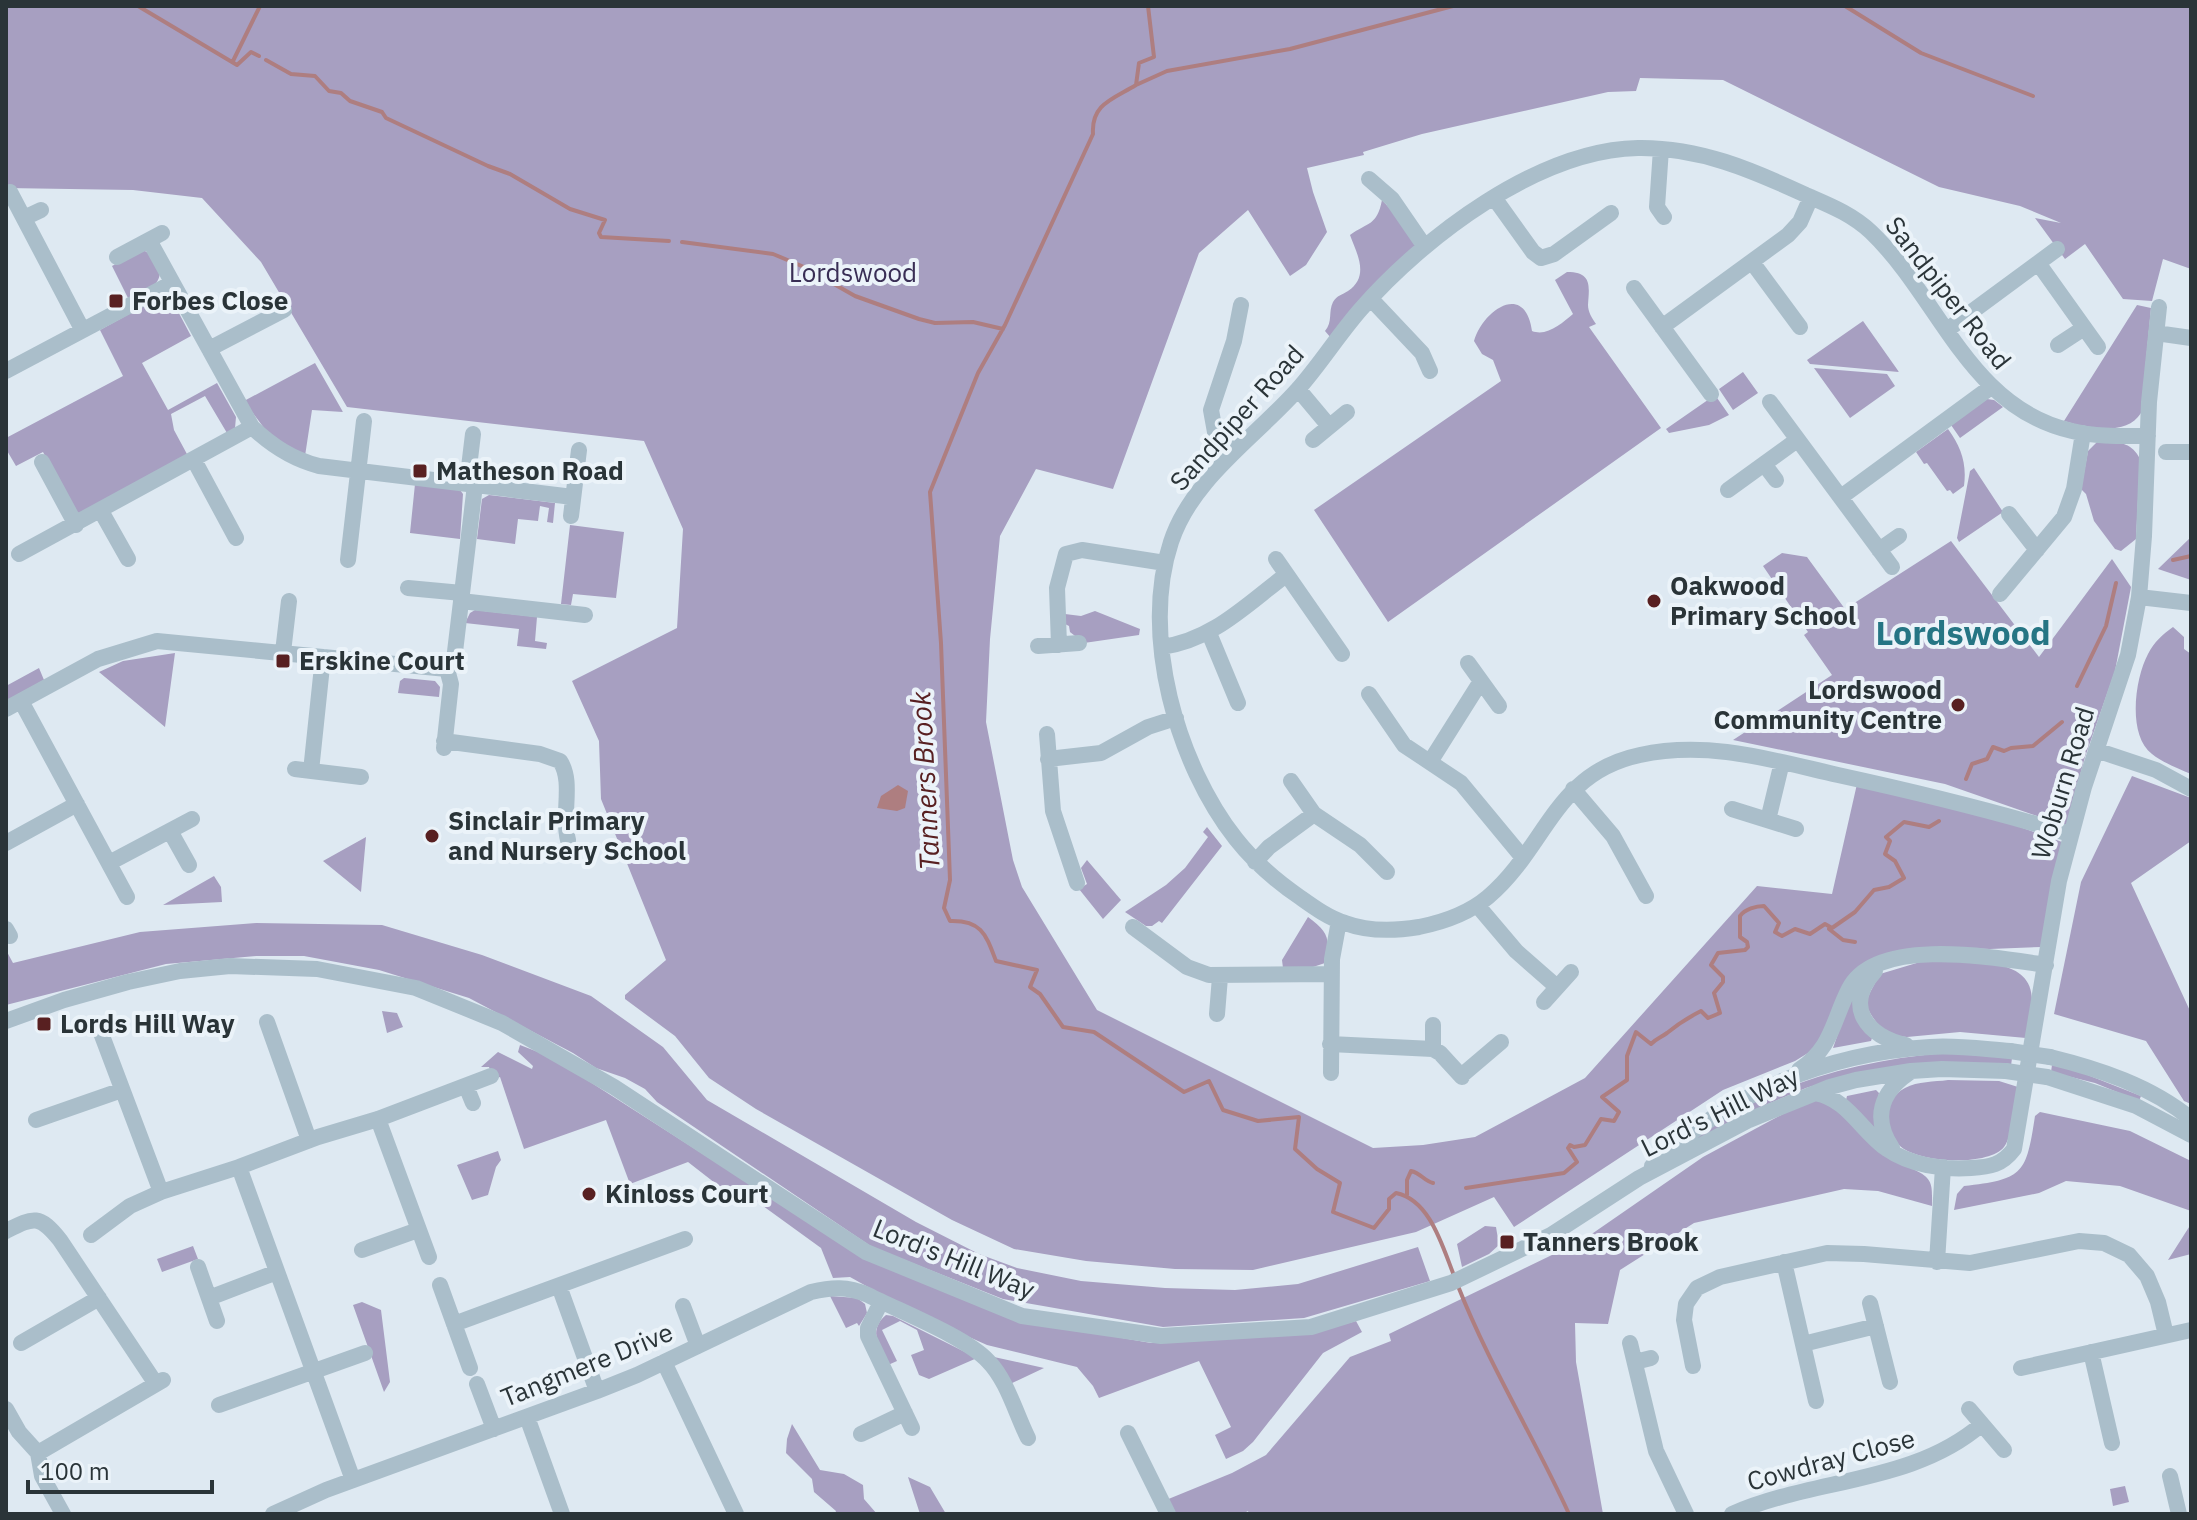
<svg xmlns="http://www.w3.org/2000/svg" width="2197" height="1520" font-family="'IBM Plex Sans',sans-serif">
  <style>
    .green { fill: #a79fc1 }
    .water { fill: #ae7e80 }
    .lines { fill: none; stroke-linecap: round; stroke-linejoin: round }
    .stream { stroke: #ae7e80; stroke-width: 4 }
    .minor { stroke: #aabeca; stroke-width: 16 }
    .minor-bridge { stroke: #aabeca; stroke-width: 16 }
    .poi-dot { fill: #582021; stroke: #ebf3f9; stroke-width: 3 }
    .labels { text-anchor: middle; stroke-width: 8; stroke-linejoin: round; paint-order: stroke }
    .park-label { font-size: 26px; fill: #392e55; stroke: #ebf3f9 }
    .street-label { font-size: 26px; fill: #2a3438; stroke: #ebf3f9 }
    .poi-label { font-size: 26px; font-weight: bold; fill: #2a3438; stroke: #ebf3f9; text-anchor: start }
    .water-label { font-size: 28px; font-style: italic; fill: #582021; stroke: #ebf3f9 }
    .district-label { font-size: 34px; font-weight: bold; fill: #257584; stroke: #ebf3f9 }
  </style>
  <rect width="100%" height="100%" fill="#dee9f2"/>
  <!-- green -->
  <path class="green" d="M6,6H2191V269L2163,259L2152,301L2123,299L2085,244L2065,259L2035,218L2061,223L2020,206L1939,187L1723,80L1640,78L1636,91L1608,92L1422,134L1363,152L1364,155L1307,168L1313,192L1327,232L1306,265L1290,276L1248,210L1199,253L1113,489L1036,469L1000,536L990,639L986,722L1013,860L1022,887L1097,1010L1373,1148L1423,1145L1475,1137L1585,1078L1757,886L1832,894L1857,784L1956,804L2062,842L2041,947L1990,949L1923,947L1877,958L1823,1038L1808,1053L1795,1061L1723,1090L1514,1227L1494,1197L1416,1232L1253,1270L1175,1269L1086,1261L1014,1249L952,1220L756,1109L709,1078L675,1036L625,999V995L666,960L601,799L599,741L572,681L677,628L683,529L644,441L347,407L261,262L202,198L133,190L6,188Z
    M1382,200L1405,225L1417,247L1331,338L1325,331C1333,322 1328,312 1333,302C1337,295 1342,295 1348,291C1370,276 1357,254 1350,235C1368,222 1377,226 1382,200Z
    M145,251C152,255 154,259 158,267C166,285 142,292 129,300L112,266L138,252Z
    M1567,272C1593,272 1589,287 1588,305C1588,312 1592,318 1596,324L1589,327L1661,428L1388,622L1314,510L1501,381L1493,360L1482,354L1474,341C1483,310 1525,281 1532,331C1547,337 1562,323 1573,314L1555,280Z
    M160,297L172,300L191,336L142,363L168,410L217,383L236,417L235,428L227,433L205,396L171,414L174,430L188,456L80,514L74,512L43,452L16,466L6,449V438L123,376L100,330Z
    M2137,305L2151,308L2141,413C2126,437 2087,428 2064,421Z
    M1863,321L1899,372L1810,364L1807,360Z
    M315,363L343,412L312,410L305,456L270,436L244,401Z
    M1814,368L1887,374L1895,386L1850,418Z
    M1743,372L1758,393L1733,410L1719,389Z
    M1715,395L1729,415L1709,425L1669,433L1666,429Z
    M1987,399L1994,400L2003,407L1960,438L1951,425Z
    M1948,429C1961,447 1967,463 1964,486L1953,494L1950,490L1947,491L1927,463L1924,464L1916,452Z
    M2097,442C2115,442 2131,440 2140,459L2136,539L2121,551L2115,549L2094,521L2086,494L2081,489L2088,451Z
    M1974,468L2003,512L1959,542L1957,538L1970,471Z
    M415,484L460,490L463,494L460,539L410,533Z
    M489,495L555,503L553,523L547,522L549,508L540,506L538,521L518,519L515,544L477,539L482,499Z
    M570,525L624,532L616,598L573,594L571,605L561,604Z
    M2191,537V580L2158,569Z
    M1951,541L2039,657L2112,559L2131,587L2115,671L2085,757L2066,826L1945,784L1733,740L1832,675L1804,635L1808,632L1763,566L1782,553L1807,557L1845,609Z
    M475,610L537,617L535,641L547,643L546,649L517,646L519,629L465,623L470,613Z
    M1095,611L1140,629L1139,635L1084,643L1070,632L1069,626L1063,623L1065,614L1081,616Z
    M2173,627L2184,637V649L2191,654V774C2179,769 2162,762 2152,754C2127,735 2135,678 2148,654C2154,642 2163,634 2173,627Z
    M175,653L165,727L99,672L123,661Z
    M39,668L44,680L6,701V686Z
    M404,678L435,681L440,687L439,697L398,693L400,681Z
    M2132,776L2191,798V841L2131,883L2191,1013V1104L2184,1101L2146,1041L2054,1014L2081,882Z
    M1207,827L1222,846L1162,923L1159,921L1152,926H1146L1125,912L1166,885L1185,868L1208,837L1203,832Z
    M366,837L361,892L323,861Z
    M1087,860L1121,900L1103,919L1079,889L1087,884L1081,868Z
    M214,876L221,887L222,902L163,905Z
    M1308,917C1328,932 1331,938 1325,963L1313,967L1283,968L1282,960Z
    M256,923L382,925L482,955L591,996L663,1047L707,1100L916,1222L979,1254L1017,1268L1081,1281L1165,1288L1235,1290L1298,1284L1418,1247L1430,1281L1304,1318L1163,1327L1003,1299L872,1247L657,1102L645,1089L625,1078L596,1068L573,1053L469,998L379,970L304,956H256L166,964L6,1005V950L13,963L140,932Z
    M1948,960C1977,963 2032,958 2032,1000C2032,1012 2028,1026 2026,1038L1960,1032L1907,1037L1886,1035C1863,1004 1861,1008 1880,974L1920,962Z
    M1855,985L1872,1038L1871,1041L1833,1048Z
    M382,1011L397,1013L403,1027L387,1033Z
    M520,1045L551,1057L764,1193L1019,1320L1151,1343L1316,1332L1356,1321L1362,1332L1323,1353L1253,1442L1243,1451L1226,1459L1215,1435L1231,1427L1199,1361L1099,1398L1093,1386L1077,1367L987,1345L913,1312L850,1277L833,1278L821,1248L734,1185L724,1190L688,1162L630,1184L606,1120L524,1149L500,1077L493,1079L489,1067H481L498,1052L532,1069L533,1066L518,1052Z
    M1944,1053L2012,1058L2011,1066L1845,1076L1806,1088L1761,1107L1682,1151C1694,1140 1707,1128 1721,1120C1790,1079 1864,1060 1944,1053Z
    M2052,1065L2080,1072L2141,1096L2139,1101L2095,1083L2051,1072Z
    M1948,1080L1999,1081L2018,1087C2015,1101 2013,1136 2004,1147C1988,1167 1916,1163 1899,1145C1883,1129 1883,1099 1905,1088C1918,1081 1934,1082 1948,1080Z
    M1876,1090L1879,1093L1874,1118L1879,1134L1846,1100L1847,1096Z
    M1809,1100L1826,1102L1915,1170C1934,1179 1932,1186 1932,1206L1878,1191L1844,1189L1694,1223L1620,1270L1608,1324L1575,1323L1576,1362L1603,1514H1249L1248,1511L1242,1514H1174L1166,1500L1232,1473L1266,1455L1350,1357L1391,1341L1389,1334L1583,1240L1703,1157Z
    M2040,1112L2130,1131L2191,1161V1211L2120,1186L2066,1181L2039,1193L1954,1210L1957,1194L1964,1186C2024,1179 2026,1174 2035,1116Z
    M498,1151L501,1160L496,1167L488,1195L472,1200L457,1165Z
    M2191,1224V1254L2168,1260Z
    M1485,1226L1496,1227L1499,1245L1489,1254L1462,1267L1457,1244Z
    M193,1246L198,1259L162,1272L157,1259Z
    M830,1296L857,1298L865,1304L867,1313L859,1326L857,1323L846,1328Z
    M362,1302L381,1310L390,1382L384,1392L353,1305Z
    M886,1315L893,1316L977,1358L929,1379L919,1375L911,1355L924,1350L917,1330L900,1321L882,1330L897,1361L888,1365C880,1347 867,1331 886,1315Z
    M994,1357L1044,1368L1010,1384Z
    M792,1424L820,1470L844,1474L863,1485L864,1499L877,1514H835L836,1511L814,1492L812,1479L786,1453L787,1439Z
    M908,1477L930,1487L946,1514H920Z
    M2125,1486L2129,1502L2113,1506L2110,1489Z"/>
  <!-- water -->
  <path class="water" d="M898,785L908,791L905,808L897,811L877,808L881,796Z"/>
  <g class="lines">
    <!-- stream -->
    <path class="stream" d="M138,6L237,65L251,52L259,56
      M1148,6L1154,57L1139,63L1136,85C1113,99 1091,104 1093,134L1005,325L978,373L930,492L941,643L950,880L944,908L950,921C982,920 986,935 996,961L1037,970L1030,987L1040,994L1063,1027L1094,1032L1184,1092L1209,1081L1223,1110L1258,1121L1299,1117L1295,1149L1317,1169L1340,1183L1333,1212L1374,1228L1389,1209V1199L1396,1193C1431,1200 1443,1249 1455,1278
      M1845,6L1921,53L2033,96
      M266,60L291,74L315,76L329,91L341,93L350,101L382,112L386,118L488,166L510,174L570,209L605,220L599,233L601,237L669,241
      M233,61L260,6
      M1136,85L1167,71L1290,49L1453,6
      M682,242L773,254L804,267L855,296L919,319L935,323L973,322L1003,329
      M2173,560L2191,556
      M2077,686L2106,626L2116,583
      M1966,779L1972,764L1987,759L1993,747L2004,751L2011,748L2033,746L2062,722
      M1829,929L1843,940L1855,942
      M1466,1188L1564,1173L1577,1162L1568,1148L1570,1145L1574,1147L1585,1145L1601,1119L1614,1121L1619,1112L1602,1097L1627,1080V1056L1636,1032L1651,1044C1657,1038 1660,1038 1667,1033C1678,1024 1687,1018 1701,1011L1708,1018L1720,1013L1714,993L1723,982V977L1711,965L1718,953L1745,950L1748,947L1747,942L1740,937V916C1745,909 1756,906 1764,906L1779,923L1775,932L1782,936L1795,929L1810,934L1825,924L1832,928L1855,912L1874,890L1889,887L1904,878L1895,861L1885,854L1890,841L1886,837L1904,822L1929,827L1939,821
      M1407,1195V1180L1411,1171C1421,1173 1424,1181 1433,1183
      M1458,1286C1489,1365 1534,1437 1569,1514"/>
    <!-- minor -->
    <path class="minor" d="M1661,149L1657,207L1664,217
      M1369,179L1392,199L1425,247
      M10,192L82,329
      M1495,199L1533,252L1541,258L1554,254L1611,213
      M24,218L41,210
      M149,240L252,427C272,446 292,459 319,466L573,497
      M117,257L162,233
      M1752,262L1800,327
      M2038,263L2098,347
      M1634,288L1711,394
      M1371,299L1422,353L1430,371
      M1662,327L1788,235L1800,222L1811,197
      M1947,330L2057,249
      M2156,333L2191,338
      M2058,345L2084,328
      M209,349L284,310
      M6,371L172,283
      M1298,389L1329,426
      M1770,402L1892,567
      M1313,440L1347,412
      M1234,452L1215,432L1211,410L1234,341L1241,305
      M2166,452H2191
      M194,460L236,538
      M42,462L76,525
      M1764,464L1776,480
      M467,484L473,434
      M1728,490L1797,440
      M1841,497L1991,387
      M101,511L128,559
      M2009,514L2037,550
      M571,516L579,450
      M1879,550L1899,536
      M19,554L252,427
      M1276,559L1342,654
      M348,560L364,421
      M408,588L462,593
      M2000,594L2064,517L2074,489L2083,433
      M2139,597L2191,603
      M461,601L585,615
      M1209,633L1238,703
      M1059,645L1057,588L1066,554L1082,550L1165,563
      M1038,646L1079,643
      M1162,647C1213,640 1247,604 1286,575
      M283,652L289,601
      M1468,663L1499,706
      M447,669L454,660L475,485
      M1369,694L1404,745L1461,783L1523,858
      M21,701L127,897
      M6,709L98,659L157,641L447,669
      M1047,734L1053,811L1077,883
      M444,741L540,754L560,761C574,782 561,815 568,840
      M444,748L451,684L447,669
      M2096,750L2156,770L2191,789
      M1048,759L1101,753L1148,727L1176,718
      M1430,762L1481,681
      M295,769L361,777
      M311,771L323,657
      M1291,781L1314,814L1360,845L1387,872
      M1573,789L1613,836L1646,896
      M1732,809L1796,829
      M1768,820L1782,762
      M170,831L189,865
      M2070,834C1994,811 1916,792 1838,775C1772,760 1708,740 1640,755C1554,773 1546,848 1488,897C1469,913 1444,922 1419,927C1395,931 1369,932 1345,923C1329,918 1315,908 1301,898C1276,881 1255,863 1236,839C1177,764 1140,635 1171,542C1192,478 1256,437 1299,388C1321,363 1339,334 1361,309C1424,237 1538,150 1638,148C1699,147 1752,170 1806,195C1829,205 1852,214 1871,232C1940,298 1969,408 2072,431C2097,437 2122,436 2148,436
      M6,843L77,804
      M1255,862L1269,847L1314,814
      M109,863L192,819
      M1477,905L1516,951L1557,987
      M1133,927L1187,967L1209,975L1331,974
      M6,929L10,936
      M1875,971C1843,1006 1867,1037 1906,1045
      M1544,1002L1571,972
      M1217,1014L1220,977
      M6,1021L64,1000L128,982L180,971L230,966L317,969L416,988L502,1023L614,1087L866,1252L1022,1316L1161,1336L1311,1327L1451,1283L1551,1235L1639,1178L1749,1120L1830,1087L1856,1080L1911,1071L1942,1069L2006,1071
      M267,1022L309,1140
      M101,1033L161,1192
      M1330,1044L1433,1049L1440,1053L1462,1077
      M1433,1049V1025
      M2050,1057C2099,1069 2151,1086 2191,1119
      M1799,1070C1833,1047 1832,1022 1849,989C1876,935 1999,958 2046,965
      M1331,1073L1332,959L1339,921
      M1461,1076L1501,1042
      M2047,1077L2136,1106L2191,1135
      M466,1086L473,1103
      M1815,1093C1847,1098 1862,1132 1887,1149C1910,1165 1943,1170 1971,1168C1990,1167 2002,1165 2014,1149L2059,881L2084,787L2128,655L2139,597L2144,536L2149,402L2159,307
      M378,1119L429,1257
      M36,1120L122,1090
      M1892,1148C1872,1118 1881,1092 1909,1073
      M1652,1166C1727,1094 1827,1053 1930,1047C1956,1045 1983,1049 2010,1051
      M239,1167L353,1480
      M6,1231C34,1217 39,1214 60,1240L156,1384
      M91,1235L130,1206L161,1192L239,1167L318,1137L378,1119L491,1076
      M362,1250L418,1230
      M1784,1262L1816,1401
      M1937,1262L1943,1167
      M198,1267L217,1321
      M440,1285L470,1368
      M559,1286L597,1391
      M209,1298L277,1272
      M881,1302L868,1328V1336L912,1428
      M1870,1303L1890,1382
      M683,1306L698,1346
      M454,1324L685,1239
      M21,1343L99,1298
      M1630,1343L1656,1451L1686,1514
      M1803,1344L1876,1326
      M2091,1352L2112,1443
      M664,1362L736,1514
      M1635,1362L1651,1358
      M1693,1366L1684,1320L1686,1304L1697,1288L1720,1277L1827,1253L1864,1254L1970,1263L2079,1241L2104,1243L2129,1255L2147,1276L2158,1302L2166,1335
      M2021,1368L2191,1330
      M477,1384L494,1429
      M219,1405L365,1353
      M6,1409L19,1432L38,1453L42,1476L63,1514
      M1969,1409L2004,1450
      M527,1417L562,1514
      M1128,1433L1168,1514
      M861,1434L905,1413
      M38,1453L163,1380
      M2170,1476L2179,1514
      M273,1514L326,1490L597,1391L637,1375L811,1292C832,1287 847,1286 868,1295C899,1311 966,1337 988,1361C1007,1380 1016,1414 1028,1438
      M1732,1514C1813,1478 1913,1484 1982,1424"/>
    <!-- minor-bridge -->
    <path class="minor-bridge" d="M2010,1051L2050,1057
      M2006,1071L2047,1077"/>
  </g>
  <!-- markers -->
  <g class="poi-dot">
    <rect x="108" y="293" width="16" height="16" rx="4"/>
    <rect x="412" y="463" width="16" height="16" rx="4"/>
    <circle cx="1654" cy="601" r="8"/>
    <rect x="275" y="653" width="16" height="16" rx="4"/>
    <circle cx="1958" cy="705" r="8"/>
    <circle cx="432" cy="836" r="8"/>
    <rect x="36" y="1016" width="16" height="16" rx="4"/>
    <circle cx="589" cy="1194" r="8"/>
    <rect x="1499" y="1234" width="16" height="16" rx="4"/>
  </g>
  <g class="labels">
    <!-- park labels -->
    <g class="park-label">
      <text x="853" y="282">Lordswood</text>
    </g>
    <!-- street labels -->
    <g class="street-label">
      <text transform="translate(1948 293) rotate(52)" y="9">Sandpiper Road</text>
      <text transform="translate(1237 418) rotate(-48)" y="9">Sandpiper Road</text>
      <text transform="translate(2063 783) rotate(-73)" y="9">Woburn Road</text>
      <text transform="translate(1720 1112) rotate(-26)" y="9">Lord's Hill Way</text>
      <text transform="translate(954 1259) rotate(22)" y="9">Lord's Hill Way</text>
      <text transform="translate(587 1365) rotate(-22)" y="9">Tangmere Drive</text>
      <text transform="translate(1831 1460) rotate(-15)" y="9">Cowdray Close</text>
    </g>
    <!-- poi labels -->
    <g class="poi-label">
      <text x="132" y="310">Forbes Close</text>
      <text x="436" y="480">Matheson Road</text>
      <text x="1670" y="595">Oakwood<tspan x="1670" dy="30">Primary School</tspan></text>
      <text x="299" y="670">Erskine Court</text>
      <text x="1942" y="699" text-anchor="end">Lordswood<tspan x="1942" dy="30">Community Centre</tspan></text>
      <text x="448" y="830">Sinclair Primary<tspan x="448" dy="30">and Nursery School</tspan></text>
      <text x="60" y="1033">Lords Hill Way</text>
      <text x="605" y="1203">Kinloss Court</text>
      <text x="1523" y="1251">Tanners Brook</text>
    </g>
    <!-- water labels -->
    <g class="water-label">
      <text transform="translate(925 781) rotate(-93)" y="10">Tanners Brook</text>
    </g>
    <!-- district labels -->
    <g class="district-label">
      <text x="1963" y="645">Lordswood</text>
    </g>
  </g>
  <!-- border -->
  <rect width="2197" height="1520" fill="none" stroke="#2a3438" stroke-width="16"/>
  <!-- scale -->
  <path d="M28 1480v12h184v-12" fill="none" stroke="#2a3438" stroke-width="4"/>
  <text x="40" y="1480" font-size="24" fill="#2a3438" stroke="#ebf3f9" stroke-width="6" paint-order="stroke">100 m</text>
</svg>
